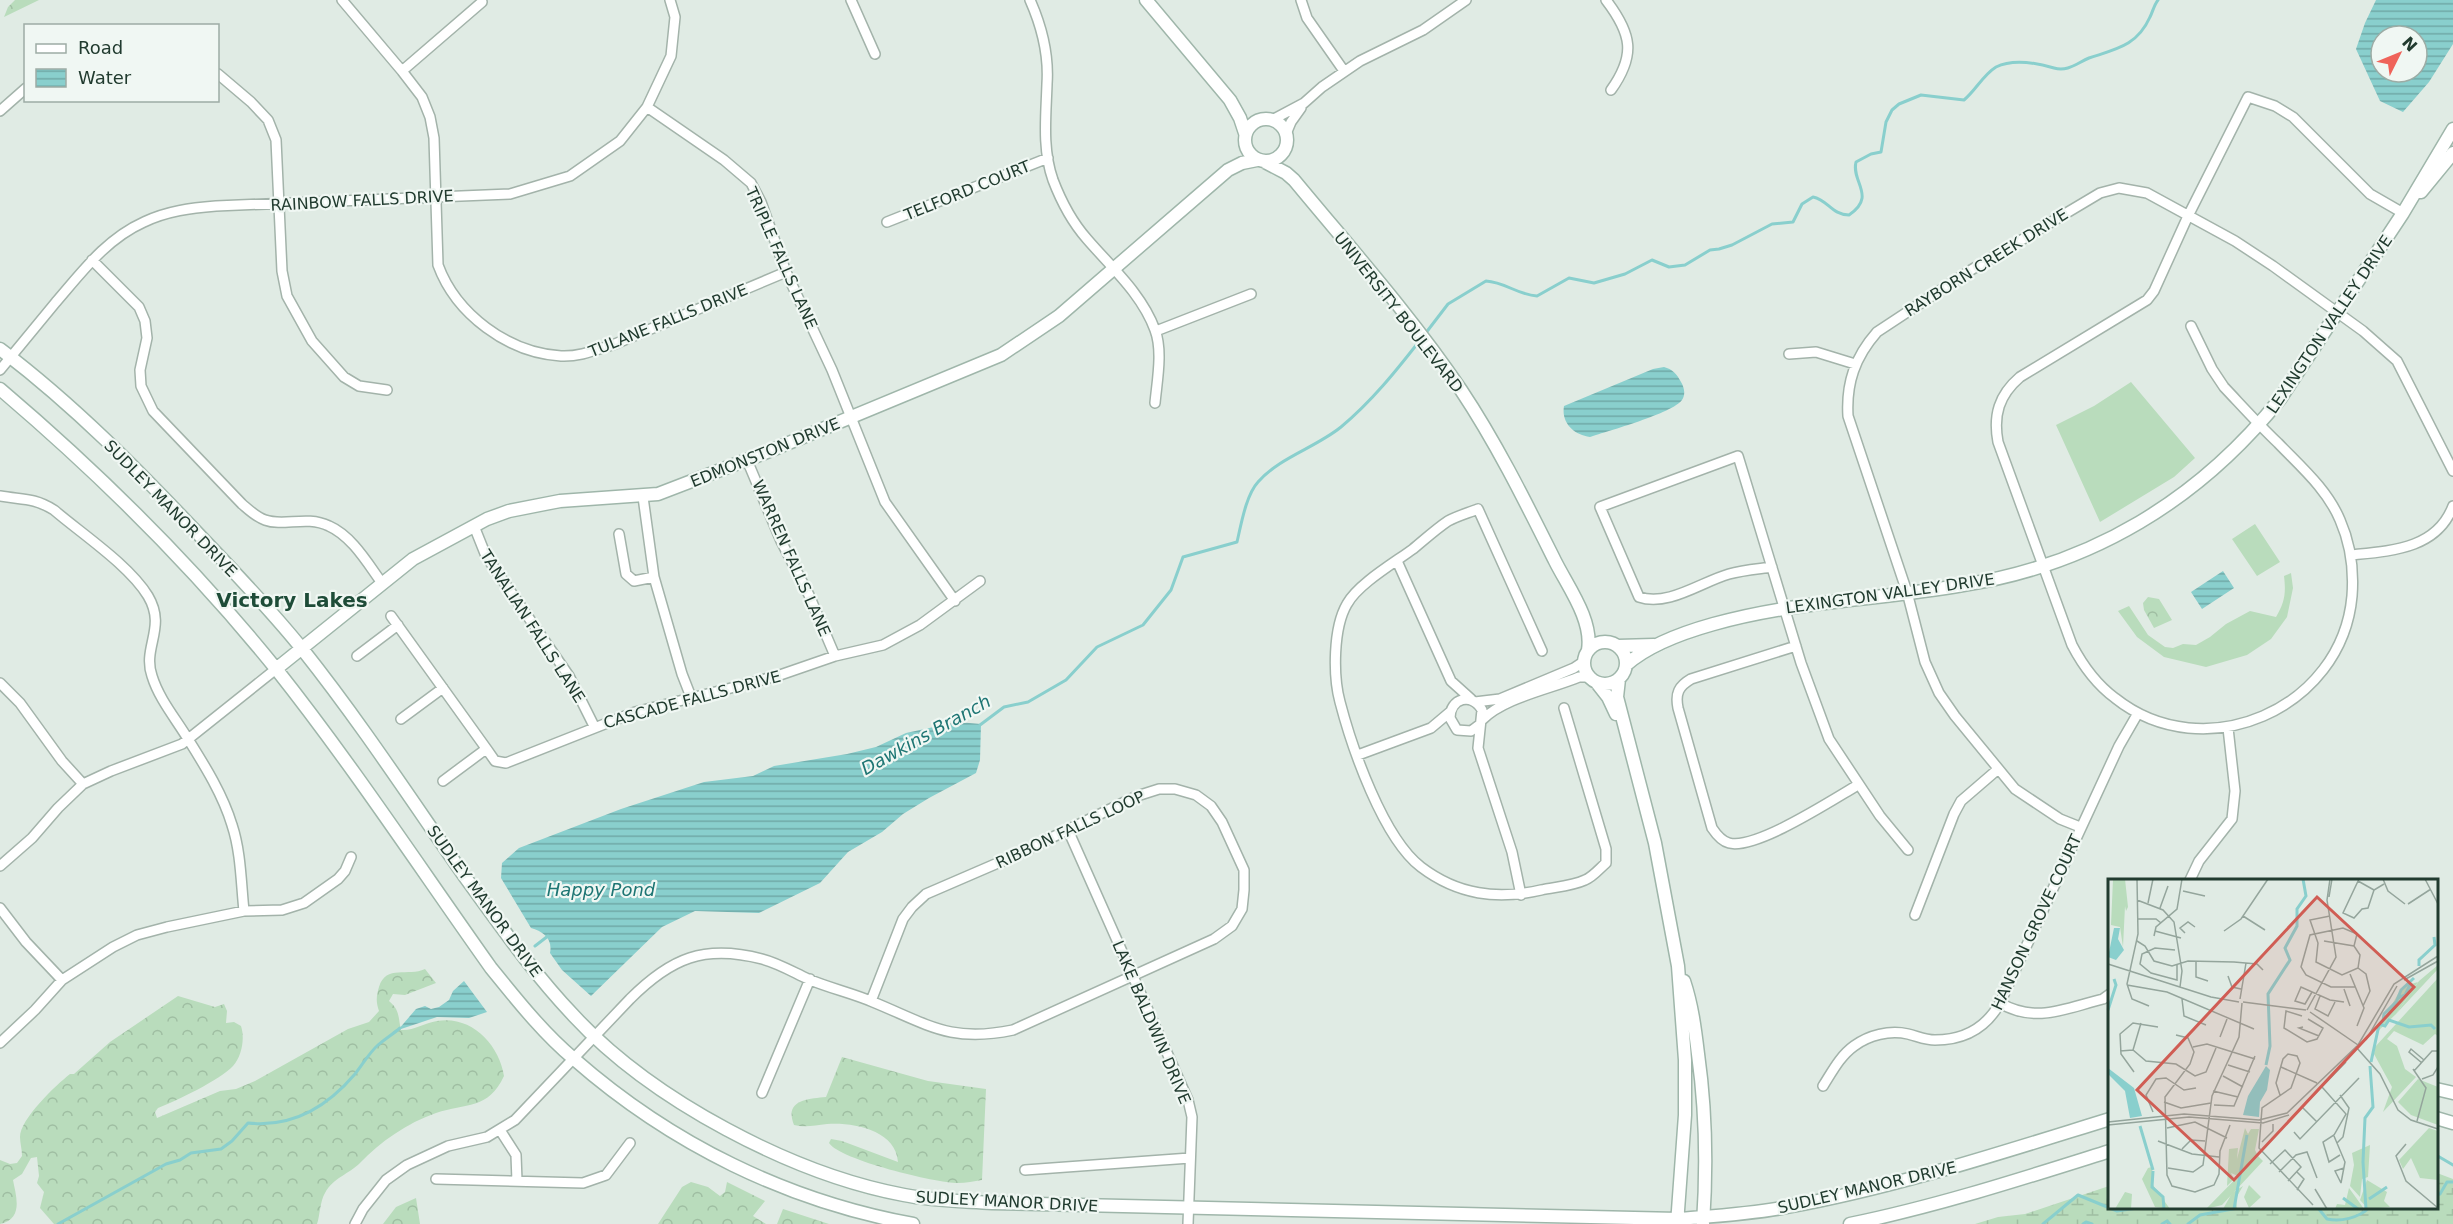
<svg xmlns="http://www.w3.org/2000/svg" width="2453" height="1224" font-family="'DejaVu Sans',sans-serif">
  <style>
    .grass { fill: #b9dcbc }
    .forest { fill: url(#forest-crowns) }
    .wetland { fill: url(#wetland-marsh) }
    .water { fill: url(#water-rules); fill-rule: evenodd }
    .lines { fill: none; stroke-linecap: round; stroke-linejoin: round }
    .stream { stroke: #89cfcd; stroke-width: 3 }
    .street-casing { stroke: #a3b3aa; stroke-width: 12 }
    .secondary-casing { stroke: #9fb6aa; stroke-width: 15 }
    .street { stroke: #fff; stroke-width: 9 }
    .secondary { stroke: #fff; stroke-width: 12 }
    .labels { text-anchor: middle; stroke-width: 4.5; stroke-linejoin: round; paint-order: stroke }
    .street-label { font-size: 16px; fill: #213b2f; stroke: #f0f7f3 }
    .water-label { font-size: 18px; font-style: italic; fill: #1d7573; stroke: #f0f7f3 }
    .quarter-label { font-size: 20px; font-weight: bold; fill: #1e4c38; stroke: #f0f7f3 }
    .inset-river { fill: none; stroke: #89cfcd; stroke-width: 3 }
    .inset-road { fill: none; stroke: #94a59c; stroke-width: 1.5 }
    .view { fill: #d05d54; fill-opacity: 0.15; stroke: #d05d54; stroke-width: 3 }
    .inset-edge { fill: none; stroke: #213b2f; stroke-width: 3 }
  </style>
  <defs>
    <pattern id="forest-crowns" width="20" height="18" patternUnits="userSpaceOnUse" patternTransform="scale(1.5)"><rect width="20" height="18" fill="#b9dcbc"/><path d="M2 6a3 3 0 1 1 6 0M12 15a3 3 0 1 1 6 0" fill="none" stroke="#9fbea2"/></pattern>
    <pattern id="wetland-marsh" width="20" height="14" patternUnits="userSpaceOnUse" patternTransform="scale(1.5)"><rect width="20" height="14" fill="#b9dcbc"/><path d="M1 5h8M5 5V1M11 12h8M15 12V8" fill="none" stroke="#9fbea2"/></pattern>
    <pattern id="water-rules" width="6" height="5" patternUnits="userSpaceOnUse" patternTransform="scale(1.5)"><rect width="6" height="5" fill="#89cfcd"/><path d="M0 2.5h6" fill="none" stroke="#70a9a7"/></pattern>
  </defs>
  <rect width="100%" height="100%" fill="#e0ebe4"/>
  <!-- grass -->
  <path class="grass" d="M2131,382L2195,458L2174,477L2100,522L2056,425L2094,406Z
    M2255,524L2280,562L2257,576L2232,539Z
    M2291,573L2293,588L2287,617L2271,639L2247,655L2206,667L2164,657L2137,637L2118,611L2129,606L2148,635L2165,647L2173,648L2183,644L2196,645L2210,637L2226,624L2250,611L2276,617C2285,602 2286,593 2284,576Z"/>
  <!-- forest -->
  <path class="forest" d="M15,0H39L4,17L8,7Z
    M2148,597L2159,599L2172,620L2154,628L2144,610L2143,603Z
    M425,969L436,983L405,995L393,994L389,1001C400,1010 398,1017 401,1030C413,1031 424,1023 437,1021C471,1015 499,1044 504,1076C488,1110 466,1103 436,1113C407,1123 380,1142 360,1163C349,1174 333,1178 325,1193C320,1201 320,1215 317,1224H54L40,1208L44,1192L37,1183L39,1176L37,1157L31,1158L22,1174L13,1180C16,1196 24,1219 0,1224V1160L10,1164L17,1163L22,1156C22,1149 20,1143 20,1137C20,1119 56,1085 70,1074H74L110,1042L178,996L215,1007L224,1004L227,1011L226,1023L234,1022L241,1026C245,1038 242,1056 233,1066C220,1080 176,1101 158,1108L155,1112L157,1118L220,1091L236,1089L255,1081L348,1029L369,1022L379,1011C376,1002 376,997 379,987C386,964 408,977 425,969Z
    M842,1057L928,1081L986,1089L982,1180C974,1181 966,1183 958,1183C936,1183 840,1160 829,1143L831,1139L842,1141L898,1162C896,1130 853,1122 827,1124C815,1125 806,1128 794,1125C784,1100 807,1099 826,1097Z
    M691,1182L708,1187L720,1196L725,1192L727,1182L765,1201L753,1216L766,1224H658L682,1187Z
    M416,1198L420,1224H383L396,1207Z
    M783,1209L829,1224H777Z"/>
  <!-- wetland -->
  <path class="wetland" d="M2437,1173L2453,1179V1224H1975L1998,1217L2025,1214L2109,1186L2110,1208H2436Z"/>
  <!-- water -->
  <path class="water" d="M2376,0H2453V44L2429,82L2403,112L2380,101L2356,49L2365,23ZM2381,36H2417V72H2381Z
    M1664,367C1672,369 1677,374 1681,382C1684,387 1686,394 1682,400C1673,413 1608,431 1590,437C1574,435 1561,423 1564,406L1653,369Z
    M2223,571L2234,588L2202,609L2191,592Z
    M957,722L981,724L980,760L976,773L929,798L903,814L882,832L848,852L820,883L759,913L695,911L662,927L591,996L562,970L550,953C553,939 543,931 531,928L501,878L502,863L519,848L621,809L704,782L753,776L774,766L847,754L876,747L906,733Z
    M464,981L487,1012L469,1018L437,1017L398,1030L416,1009L425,1006L431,1009L439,1007L449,1000L453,991Z"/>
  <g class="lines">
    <!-- stream -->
    <path class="stream" d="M1425,334L1448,304L1486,281C1505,282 1518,295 1537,296L1569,278L1594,283L1625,274L1652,260L1669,267L1685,265L1710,250L1719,249L1732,245L1772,224L1793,222L1802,204L1813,197C1828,200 1832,215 1849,215C1877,196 1851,182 1856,162L1871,154L1881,152L1886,122L1892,110L1899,104L1921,95L1964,100C1976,90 1983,75 1996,67C2014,58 2037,63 2054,68C2068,72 2077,63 2089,58C2116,49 2137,46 2150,17C2153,11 2154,5 2158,0
      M980,725L1004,707L1028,702L1066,680L1097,647L1143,625L1171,590L1183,557L1237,542C1241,525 1246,495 1258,482C1280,457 1315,448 1341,427C1372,401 1396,371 1421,339
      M535,946L548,936
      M2436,1155L2453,1165
      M2436,1195L2440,1194L2447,1182H2453
      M2155,1208H2162
      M2318,1208L2327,1219C2341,1222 2358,1218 2369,1208
      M58,1224L166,1164L180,1160L191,1153L221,1149L232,1141L248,1123C293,1128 327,1107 355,1074C363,1064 369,1053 378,1045C385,1039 393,1034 400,1028
      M2043,1224L2078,1195L2117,1211L2137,1208
      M2083,1224L2086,1222L2092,1224
      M2162,1224L2167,1221L2170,1224
      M2188,1224L2200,1215L2238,1208"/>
    <defs>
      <path id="street" d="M342,0L402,71L422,97L430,117L434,138L438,265C456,314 508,353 561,356C580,357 598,349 615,344L786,272
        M851,0L875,54
        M1030,0C1042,27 1049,55 1047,84C1046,116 1042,149 1053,180C1061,201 1072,222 1087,239C1111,267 1142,294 1155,330C1163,351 1157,381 1155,403
        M1301,0L1307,18L1344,71
        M1606,0C1632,34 1636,55 1611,90
        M402,71L482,2
        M218,74L251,102L268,120L276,140L282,271L287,296L312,341L344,377L359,386L387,390
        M647,107L724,160L751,183L761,202L786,272L832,370L885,502L955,601
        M0,111L26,88
        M1272,120L1304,103L1322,87L1360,61L1423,30L1466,0
        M1286,134L1291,122L1301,108
        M887,222L1048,158
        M92,260L139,307L145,321L147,338L140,370L141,386L153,411L242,504C249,510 256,517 265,520C284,527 306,515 329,526C352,536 368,564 382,583
        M2191,326L2212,369L2224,387C2242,406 2259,425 2278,443C2301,467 2327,489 2340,520C2351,545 2354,570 2352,596C2342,709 2204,769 2115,698C2096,684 2083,666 2072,645L1998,442C1993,415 1999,395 2020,377L2147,300L2154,291L2188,216L2248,97L2275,106L2293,117L2370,194L2403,213
        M1156,331L1251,294
        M1789,354L1816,352L1855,364
        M0,370C19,347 37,325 56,302C82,272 106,239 144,222C167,211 191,208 216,206L510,194L570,176L620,141L647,107L671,56L675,17L670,0
        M747,460L781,541L809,595L835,656
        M0,496C22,500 33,497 54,510C82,534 129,565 148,596C167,628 142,647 152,676C159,699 176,719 188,739C205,766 223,795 232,825C241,852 241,883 244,911
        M643,497L654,577L682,674L691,697
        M474,526L486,556L569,676L594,726
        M619,534L626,574L634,581L654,577
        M2351,555C2391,551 2437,549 2453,506
        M1397,561L1451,681L1471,699
        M1772,567C1758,569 1743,570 1729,574C1701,582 1668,607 1639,597L1600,507L1738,456L1801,663L1829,739L1880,816L1908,850
        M391,616L488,751L495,761L506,763L635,712L739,686L780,675L835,656L883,645L920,625L980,581
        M1796,646L1691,679C1679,686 1675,693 1678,708L1712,828C1716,834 1721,841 1729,843C1756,850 1832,800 1858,785
        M1542,651L1478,509C1468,513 1457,516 1448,521C1436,529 1424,540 1413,549C1394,563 1358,584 1347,604C1333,628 1333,676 1340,702C1352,748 1383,838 1421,867C1458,895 1497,900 1541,890C1555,887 1572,886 1585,880C1593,877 1600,868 1606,863V849L1564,708
        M357,656L398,625
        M0,683L20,703L62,761L83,784
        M1475,702L1500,699L1574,668L1583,662
        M401,719L443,688
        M1482,720C1503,698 1550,689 1579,677H1589
        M1479,725L1471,731L1457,730L1450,718C1450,698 1472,692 1482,710L1478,748L1512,852L1521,895
        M1358,755L1431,728L1450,712
        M443,781L486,749
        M2080,827L2060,819L2015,789L1955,716L1939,693L1925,662L1907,592L1848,416C1846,383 1855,357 1877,332L1971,270L2100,193L2119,188L2147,193L2235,241L2273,266L2363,331L2397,361L2453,471
        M1068,830L1188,1100L1192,1117L1188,1224
        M0,866L32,838L58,808L83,784L111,771L182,744L276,669
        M2190,880L2199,861L2232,819L2235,791L2228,728
        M0,908L26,942L62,980
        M1915,915L1954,814L1961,801L1997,770
        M2000,1003C2036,1024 2066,1008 2103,999L2110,994
        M0,1043L35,1010L62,980L113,947L137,935L167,927L244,911L282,910L304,903L338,879L345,871L351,857
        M1823,1086C1832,1072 1840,1056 1854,1046C1869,1035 1889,1030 1908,1034C1917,1036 1925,1040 1935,1040C1964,1040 1986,1028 2000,1003L2119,746L2138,713
        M762,1093L810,979
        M500,1130L516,1155L517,1181
        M1025,1170L1190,1158
        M436,1179L583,1183L606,1175L630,1143
        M355,1224L363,1209L386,1180L407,1165L448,1146L487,1137L515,1120L630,999C671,958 704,944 762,959C778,963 793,972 808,979C829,988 852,993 873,1002C929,1025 951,1043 1013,1030L1214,939L1232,926L1242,909L1244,890V870L1222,822L1211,806L1196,795L1175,789H1159L1137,796L1014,856L926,894L912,907L903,919L871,1001"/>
      <path id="secondary" d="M1146,0L1230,100L1240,118L1245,133
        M1245 140a21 21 0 1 1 42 0a21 21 0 1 1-42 0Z
        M1265,162L1286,173L1294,180C1351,249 1411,316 1461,390C1497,444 1526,503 1555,561C1568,587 1593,620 1588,650
        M2421,192L2453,153
        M0,349C74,405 140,472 203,539C237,575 272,611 303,650C361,723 412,801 465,877C500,925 533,973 574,1016C652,1100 792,1174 904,1195C933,1201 963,1201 992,1203L1678,1219C1714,1216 1751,1214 1787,1207C1897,1187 2003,1152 2110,1119
        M0,389C100,474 194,567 277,670C353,766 420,868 491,968C517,1000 543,1033 574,1059C671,1144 787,1201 913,1224
        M1584 663a21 21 0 1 1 42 0a21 21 0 1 1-42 0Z
        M1618,646L1654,645
        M1626,665C1666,629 1757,612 1810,605C1861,598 1912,594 1963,585C2092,565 2199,500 2280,399L2403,213L2453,129
        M276,669L413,559L487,519L509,511L560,501L658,494L762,454L1001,355L1059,316L1228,170L1242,163L1257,160
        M1619,679L1617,697L1655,843L1678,966L1685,1060V1115L1677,1224
        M1597,683L1608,697L1616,714
        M1684,981C1692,1005 1695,1029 1698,1054C1706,1111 1707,1166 1703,1224
        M2436,1089L2453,1093
        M2436,1118L2453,1123
        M1850,1224C1938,1206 2024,1178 2110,1151"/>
    </defs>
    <!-- street casing -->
    <use href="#street" class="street-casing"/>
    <!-- secondary casing -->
    <use href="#secondary" class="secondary-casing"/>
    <!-- street -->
    <use href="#street" class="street"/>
    <!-- secondary -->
    <use href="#secondary" class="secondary"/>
  </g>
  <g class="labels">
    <!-- street labels -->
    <g class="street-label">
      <text transform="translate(967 190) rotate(-22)" y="6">TELFORD COURT</text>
      <text transform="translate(362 200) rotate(-3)" y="6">RAINBOW FALLS DRIVE</text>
      <text transform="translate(782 258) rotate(66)" y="6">TRIPLE FALLS LANE</text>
      <text transform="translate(1986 262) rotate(-32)" y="6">RAYBORN CREEK DRIVE</text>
      <text transform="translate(1399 312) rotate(52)" y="6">UNIVERSITY BOULEVARD</text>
      <text transform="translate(668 320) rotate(-22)" y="6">TULANE FALLS DRIVE</text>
      <text transform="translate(2329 324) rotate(-56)" y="6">LEXINGTON VALLEY DRIVE</text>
      <text transform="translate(765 452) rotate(-22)" y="6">EDMONSTON DRIVE</text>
      <text transform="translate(171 508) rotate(46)" y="6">SUDLEY MANOR DRIVE</text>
      <text transform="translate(792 558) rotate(66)" y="6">WARREN FALLS LANE</text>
      <text transform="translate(1890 593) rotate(-8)" y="6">LEXINGTON VALLEY DRIVE</text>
      <text transform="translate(533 626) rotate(57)" y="6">TANALIAN FALLS LANE</text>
      <text transform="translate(692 699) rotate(-15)" y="6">CASCADE FALLS DRIVE</text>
      <text transform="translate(1070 829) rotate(-25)" y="6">RIBBON FALLS LOOP</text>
      <text transform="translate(485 901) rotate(54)" y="6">SUDLEY MANOR DRIVE</text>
      <text transform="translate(2036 922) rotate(-65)" y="6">HANSON GROVE COURT</text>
      <text transform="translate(1152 1022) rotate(67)" y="6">LAKE BALDWIN DRIVE</text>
      <text transform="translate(1867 1187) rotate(-13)" y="6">SUDLEY MANOR DRIVE</text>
      <text transform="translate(1007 1201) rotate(3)" y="6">SUDLEY MANOR DRIVE</text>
    </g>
    <!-- water labels -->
    <g class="water-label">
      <text transform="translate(926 735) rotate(-29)" y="6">Dawkins Branch</text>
      <text x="601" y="896">Happy Pond</text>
    </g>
    <!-- quarter labels -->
    <g class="quarter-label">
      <text x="292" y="607">Victory Lakes</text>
    </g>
  </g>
  <!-- overview -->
  <g transform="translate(2108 879)">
    <rect width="330" height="330" fill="#e0ebe4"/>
    <path d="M310,200L330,208V246L303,236L290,223ZM321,249L330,252V301L312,299L303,279L295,290L291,281ZM150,277L155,282L114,326L98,330ZM141,306L153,318L141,329L136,318ZM17,313L24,315L23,330H7Z" fill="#b9dcbc"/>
    <path d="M5,0H17L20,28L18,32L17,27L15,68L12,48L3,46ZM330,86V90L288,135L311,102ZM330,99V157L327,155L315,166L286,152L279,160L289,167L297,190L308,198L275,233L284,208L266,175L267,168ZM137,249L140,255L143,250H151L147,271L150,277L130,297L123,294L126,300L119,307L121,270L130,269L129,280ZM262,266L260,298L254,300L252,318L242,307L246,286L244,274ZM44,288L45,306L62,330L47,328L34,300L40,289ZM259,301L279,313L276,322L282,328L260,330L252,321ZM135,307L128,319L129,330H115L124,314ZM241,309L249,320L256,330H227L229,325L237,326Z" fill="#b9dcbc"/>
    <path d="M310,103L288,135L268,154L290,115L300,106Z" fill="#b9dcbc"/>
    <path d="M6,49H12L10,60L16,71L8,81L0,78ZM158,187L162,191L159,211L152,223L151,238L135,236L140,217ZM0,189L26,209L34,237L22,239L17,212L0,195Z" fill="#89cfcd"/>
    <path class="inset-river" d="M311,87V81L327,66L326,58M290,119L297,116L303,104M0,131L8,106L6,100M275,142L276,135L288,123M271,145L277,147L281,141L301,148L323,146L327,150M263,183L271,146L286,129L293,111L306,99M158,186L162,167L160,115L182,81L177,69L189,47V30L198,17L195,0M32,247L45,291M45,292L44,308L55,318L56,330M235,319L250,330M261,320L279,308M126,330L139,256M258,330L255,283L257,239L265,228L262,187"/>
    <path class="inset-road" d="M29,0L30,55L19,105L24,120L41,127M251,0L235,34L246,39L254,30L260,29L266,11L276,5M275,0L280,12L297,25M317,0L330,25M250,2L266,11M75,12L97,17M221,18L224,0M29,21L55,31L66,43L74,92L72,108M40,24L45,0M300,25L323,10M52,29L60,7M135,37L157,51M30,40H48L53,44M47,52L73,59M116,52L133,40L160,0M77,54L72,49L80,43L87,48M46,57L48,48L69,30L74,0M29,62L37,67L46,82L64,87L80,82L126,83L149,85L155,91M216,62L246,67L252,76L250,89L234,96L208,83L210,64L202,41L222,37M246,67L249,55L235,49L202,56L193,88L198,96L223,108H247M67,71L47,69L34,75L32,85L43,94L69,101V86M88,82V98L100,102M0,85L103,118L131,123M250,89L258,95L262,112L255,127M242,95L256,129L249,147M120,97L124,108L133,110M296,101L330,82M19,106L59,113L146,150M236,110L242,127M204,113L197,125L187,122L193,108L222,121L236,123M212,117L207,130L220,137L227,123M74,120L76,137L98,146M132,120L138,84M135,123L198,131M199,131L228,78L219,21L222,0M202,133L250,166M194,137L178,132L176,149L199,163L209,160L215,149L200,140M195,148L191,149L211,157M68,156L80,159L86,173L82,185L57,218L59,296L64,307L87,313L106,306L111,295L112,272L122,246M112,158L119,140M258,161L289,107M85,168L99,165L147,180M248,168L272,195L290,231L303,241L330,250M25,171L33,144M12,172L25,171L38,182L68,185L87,197L98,193L108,169M314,184L301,173L303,170L316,181M120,186L142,193M173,188L209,204M305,190L318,209L309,242M306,192L324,172H330M26,193L13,175L12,155L25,144L50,148M115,197L135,208M314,200L325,196L330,188M214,208L238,235L226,256L215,263L221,283L232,276M105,212L130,218M172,216L168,204L175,180L180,175L189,177L192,184L183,209L154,229L151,269L205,326M200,222L238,183M56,223L73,229L103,224M106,226L126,227L147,177M194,228L209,243M45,233L38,216L48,200L58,199L76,211L88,209M0,243L76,235L151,241L179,234L250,166L286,105L330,77M0,246L81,238L155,244L181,236M59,249L87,243L119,259M186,253L192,260L251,199M226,257L237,283L233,304M50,262L84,275L111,278M154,263L165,252V245M229,264L235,258L241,229L232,216M298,265L288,277L298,302L330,329M74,270L83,261L97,262M162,285L177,271L193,288L180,302M60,289L85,293L95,286L104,217L131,158L134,124M171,293L188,276L199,273L209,299M189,293L196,300L189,311M233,304L227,292L236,289M207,310L219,330"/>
    <path class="view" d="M209,18L306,108L126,301L29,211Z"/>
    <rect width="330" height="330" class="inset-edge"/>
  </g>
  <!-- legend -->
  <rect x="24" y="24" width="195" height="78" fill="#f0f7f3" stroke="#9daca5" stroke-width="1.5"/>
  <rect x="36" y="44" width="30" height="9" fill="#ffffff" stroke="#9daca5" stroke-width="1.5"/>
  <text x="78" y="54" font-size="18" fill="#213b2f">Road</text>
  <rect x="36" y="69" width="30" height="18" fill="url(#water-rules)" stroke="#9daca5" stroke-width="1.5"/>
  <text x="78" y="84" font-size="18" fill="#213b2f">Water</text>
  <!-- north arrow -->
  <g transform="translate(2399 54) rotate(47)"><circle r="28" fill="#f0f7f3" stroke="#9daca5" stroke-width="1.5"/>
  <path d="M0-4.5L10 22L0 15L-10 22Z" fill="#ef635a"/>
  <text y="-9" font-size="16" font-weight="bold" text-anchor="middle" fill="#213b2f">N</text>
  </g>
</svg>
